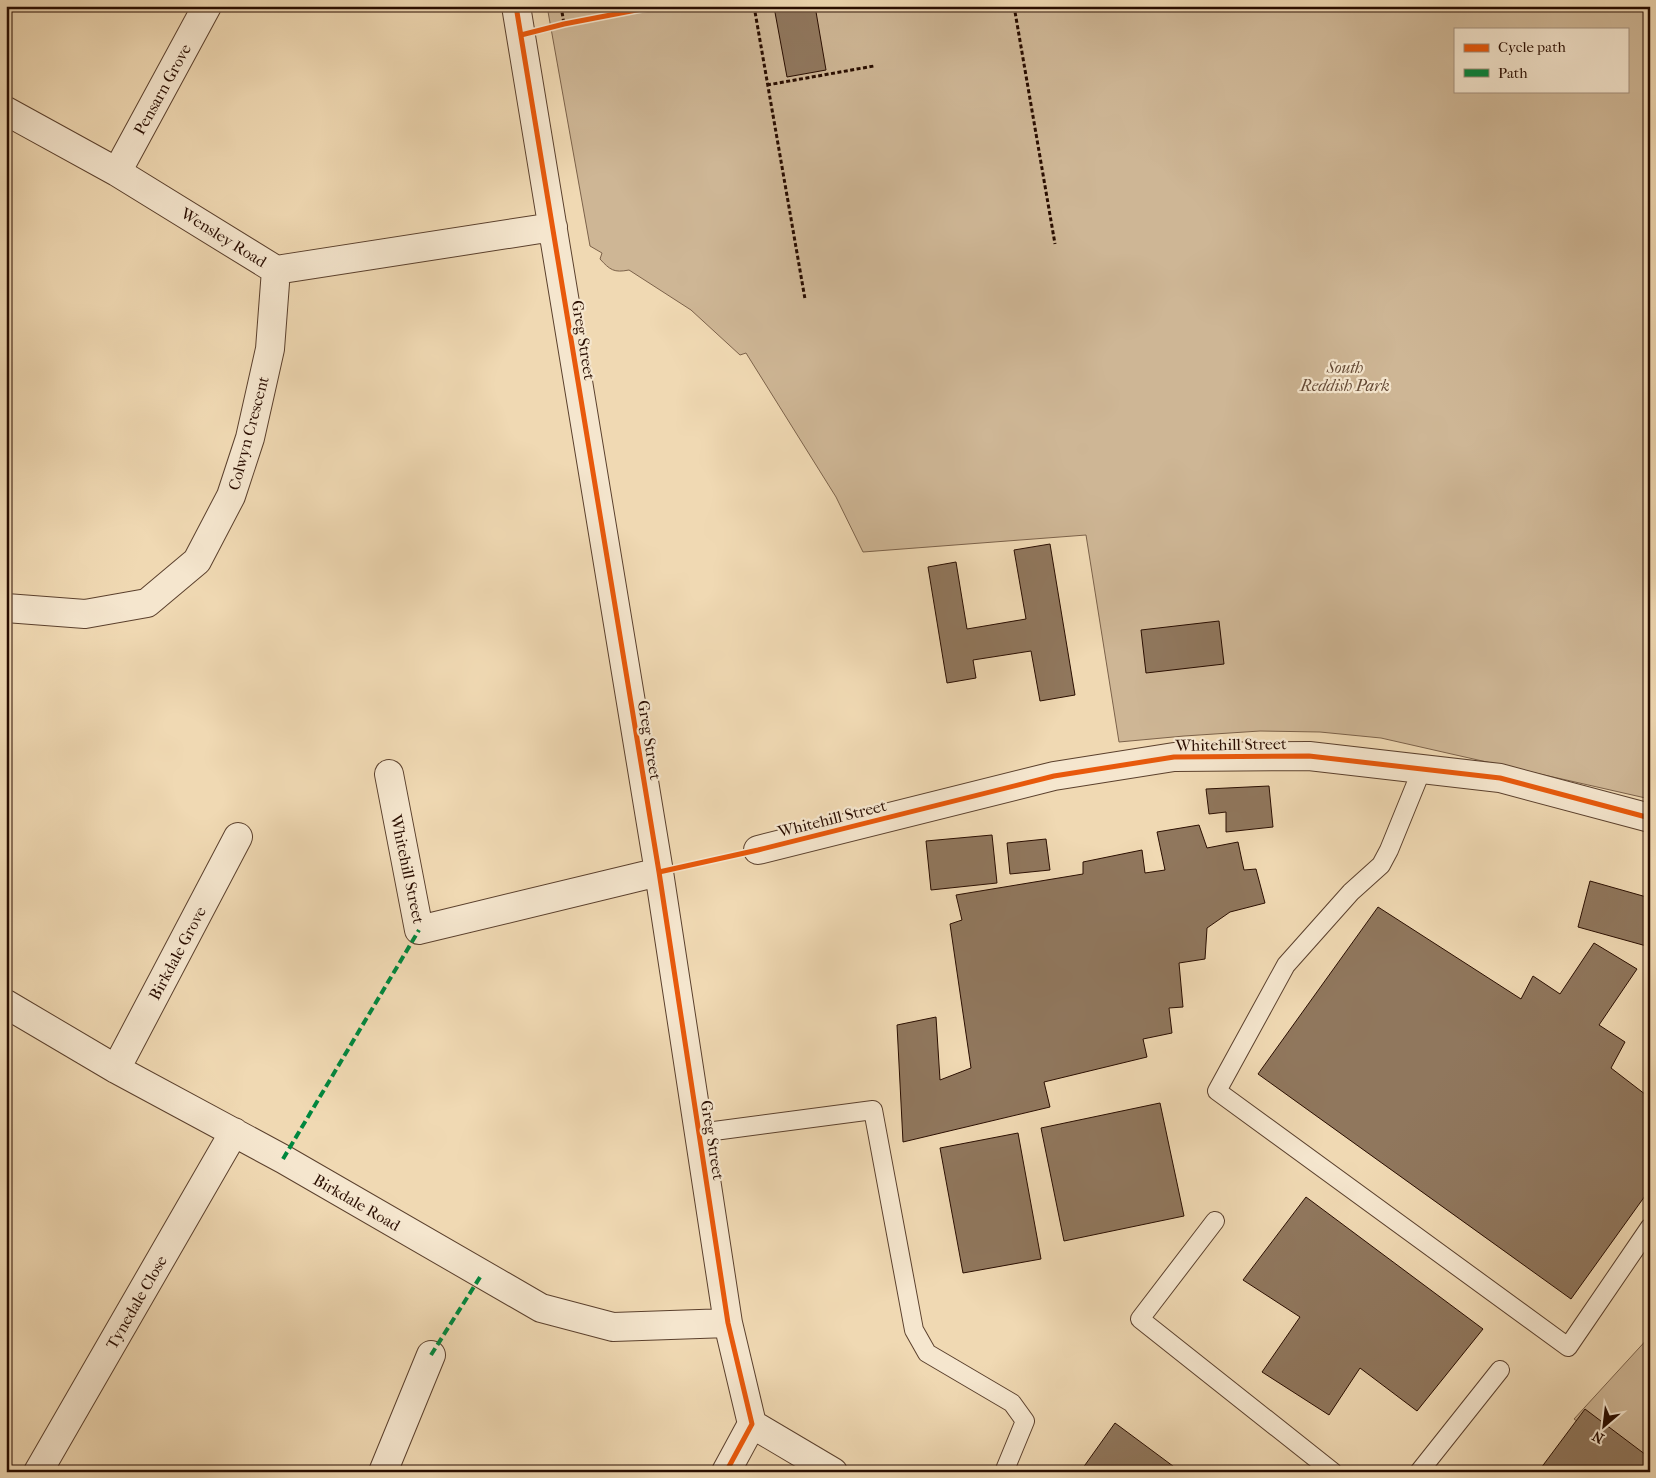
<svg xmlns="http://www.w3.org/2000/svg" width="1656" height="1478" font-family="'IM FELL French Canon',serif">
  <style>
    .green { fill: #ceb695; stroke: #7c624a; fill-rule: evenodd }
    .building { fill: #90775d; stroke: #290d00 }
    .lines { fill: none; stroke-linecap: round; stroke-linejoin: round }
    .lane-casing { stroke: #5b402d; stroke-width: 20 }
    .street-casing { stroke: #5b402d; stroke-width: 30 }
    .path { stroke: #290d00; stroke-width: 3; stroke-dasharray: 4 2.5; stroke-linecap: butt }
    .lane { stroke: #f5e6ce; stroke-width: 18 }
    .street { stroke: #f5e6ce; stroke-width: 28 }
    .quiet { stroke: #00873e; stroke-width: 4; stroke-dasharray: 8 4; stroke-linecap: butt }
    .cycleway-casing { stroke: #f5e6ce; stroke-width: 8 }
    .cycleway { stroke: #e8590c; stroke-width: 5 }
    .labels { text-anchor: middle; stroke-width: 4.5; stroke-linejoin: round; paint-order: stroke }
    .street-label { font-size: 16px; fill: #290d00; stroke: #f5e6ce }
    .park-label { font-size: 16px; font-style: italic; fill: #634834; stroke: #f5e6ce }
  </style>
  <rect width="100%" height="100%" fill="#f0d9b3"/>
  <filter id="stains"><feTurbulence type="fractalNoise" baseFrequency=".004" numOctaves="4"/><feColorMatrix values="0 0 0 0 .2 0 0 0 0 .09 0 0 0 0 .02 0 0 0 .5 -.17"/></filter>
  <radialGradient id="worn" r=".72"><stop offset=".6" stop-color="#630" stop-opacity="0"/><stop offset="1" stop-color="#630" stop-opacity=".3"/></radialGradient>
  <!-- green -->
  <path class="green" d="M547,6H1650V799L1381,738L1320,732L1260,731L1184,736L1119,742L1086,535L863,552L836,497L746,353L740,355L691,310L629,270C614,273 610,270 600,259L602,253L590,246ZM1455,29H1627V91H1455Z
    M1650,1336V1472H1648L1574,1419Z"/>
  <!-- building -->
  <path class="building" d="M781,6H815L826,70L787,77L774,7Z
    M1050,544L1075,695L1040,701L1031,651L973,660L976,678L947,683L928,567L956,562L967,629L1026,619L1014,550Z
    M1219,621L1224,664L1146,673L1141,630Z
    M1269,786L1273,827L1226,832V812L1209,814L1206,789Z
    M1199,825L1207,848L1238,842L1244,870L1256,869L1265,903L1230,912L1207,928L1205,959L1179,963L1183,1007L1169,1008L1172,1033L1143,1039L1147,1057L1044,1082L1050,1107L903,1142L897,1025L936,1017L940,1080L971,1068L950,924L962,920L956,895L1083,874V862L1142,850L1145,873L1165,870L1157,832Z
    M992,835L997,883L931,890L926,841Z
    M1046,839L1050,870L1010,874L1007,843Z
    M1590,881L1650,898V947L1578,927Z
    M1378,907L1521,999L1533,976L1560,994L1594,943L1637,969L1599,1025L1625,1042L1611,1068L1650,1098V1189L1571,1299L1258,1074Z
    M1160,1103L1184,1216L1064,1241L1041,1128Z
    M1018,1133L1041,1259L963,1273L940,1148Z
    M1306,1197L1483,1329L1417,1411L1360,1368L1329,1415L1262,1372L1300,1317L1243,1280Z
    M1585,1409L1650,1458V1472H1538Z
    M1115,1423L1181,1472H1080Z"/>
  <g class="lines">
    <defs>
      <path id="lane" d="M1422,769L1389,850L1381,865L1351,892L1286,965L1217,1091L1568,1347L1650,1227
        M699,1133L873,1110L914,1330L927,1353L1012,1403L1025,1421L1004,1472
        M1215,1221L1140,1319L1333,1472
        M1419,1472L1500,1370"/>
      <path id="street" d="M516,6L659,872L728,1323L752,1424L726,1472
        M6,111L117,172L276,270L553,227
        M117,172L207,6
        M6,608L85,614L147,603L197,561L231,496L250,438L270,349L276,270
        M389,774L419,930L659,872
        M758,850L1054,776L1174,757L1309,756L1500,778L1650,818
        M6,1004L116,1069L283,1159L541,1308L613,1327L728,1323
        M116,1069L238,837
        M752,1424L833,1472
        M38,1472L234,1132
        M383,1472L431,1355"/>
    </defs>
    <!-- lane casing -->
    <use href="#lane" class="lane-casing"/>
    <!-- street casing -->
    <use href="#street" class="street-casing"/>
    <!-- path -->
    <path class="path" d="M561,6L564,24
      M754,6L805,299
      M1014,6L1055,244
      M767,85L874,66"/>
    <!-- lane -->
    <use href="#lane" class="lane"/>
    <!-- street -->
    <use href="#street" class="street"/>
    <!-- quiet -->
    <path class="quiet" d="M283,1159L419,930
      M431,1355L482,1274"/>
    <defs>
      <path id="cycleway" d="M516,6L659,872L728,1323L752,1424L726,1472
        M521,35L564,24L657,6
        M659,872L758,850L1054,776L1174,757L1309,756L1500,778L1650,818"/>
    </defs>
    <!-- cycleway casing -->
    <use href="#cycleway" class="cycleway-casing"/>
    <!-- cycleway -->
    <use href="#cycleway" class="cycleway"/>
  </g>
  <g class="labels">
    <!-- street labels -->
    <g class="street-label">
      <text transform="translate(162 89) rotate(-61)" y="6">Pensarn Grove</text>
      <text transform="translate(224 237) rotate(32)" y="6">Wensley Road</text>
      <text transform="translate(584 340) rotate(81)" y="6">Greg Street</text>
      <text transform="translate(248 433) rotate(-75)" y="6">Colwyn Crescent</text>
      <text transform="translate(650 740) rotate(81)" y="6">Greg Street</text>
      <text transform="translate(1231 744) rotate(-1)" y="6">Whitehill Street</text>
      <text transform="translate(832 818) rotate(-14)" y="6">Whitehill Street</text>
      <text transform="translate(408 869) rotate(78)" y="6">Whitehill Street</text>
      <text transform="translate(177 953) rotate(-62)" y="6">Birkdale Grove</text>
      <text transform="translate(713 1140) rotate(81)" y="6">Greg Street</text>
      <text transform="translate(357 1202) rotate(30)" y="6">Birkdale Road</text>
      <text transform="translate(136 1302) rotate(-60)" y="6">Tynedale Close</text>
    </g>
    <!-- park labels -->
    <g class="park-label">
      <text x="1345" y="373">South<tspan x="1345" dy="18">Reddish Park</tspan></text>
    </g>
  </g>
  <!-- margin -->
  <rect width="1656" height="1478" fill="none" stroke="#f0d9b3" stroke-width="25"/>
  <rect x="8" y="8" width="1641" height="1463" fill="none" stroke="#290d00" stroke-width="2.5"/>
  <rect x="12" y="12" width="1631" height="1453" fill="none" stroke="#290d00"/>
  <!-- legend -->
  <rect x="1454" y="28" width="175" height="65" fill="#f5e6ce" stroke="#a38f7c"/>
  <rect x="1464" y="44" width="25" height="8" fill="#e8590c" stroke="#a38f7c"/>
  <text x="1498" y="52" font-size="15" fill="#290d00">Cycle path</text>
  <rect x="1464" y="69" width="25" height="8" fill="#00873e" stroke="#a38f7c"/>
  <text x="1498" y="78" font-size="15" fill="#290d00">Path</text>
  <!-- north arrow -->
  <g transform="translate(1604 1426) rotate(208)" stroke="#f5e6ce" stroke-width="4" paint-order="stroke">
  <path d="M0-4L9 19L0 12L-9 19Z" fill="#290d00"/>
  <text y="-8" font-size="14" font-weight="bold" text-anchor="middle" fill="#290d00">N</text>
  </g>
  <rect width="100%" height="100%" filter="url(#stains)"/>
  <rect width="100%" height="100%" fill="url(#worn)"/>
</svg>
